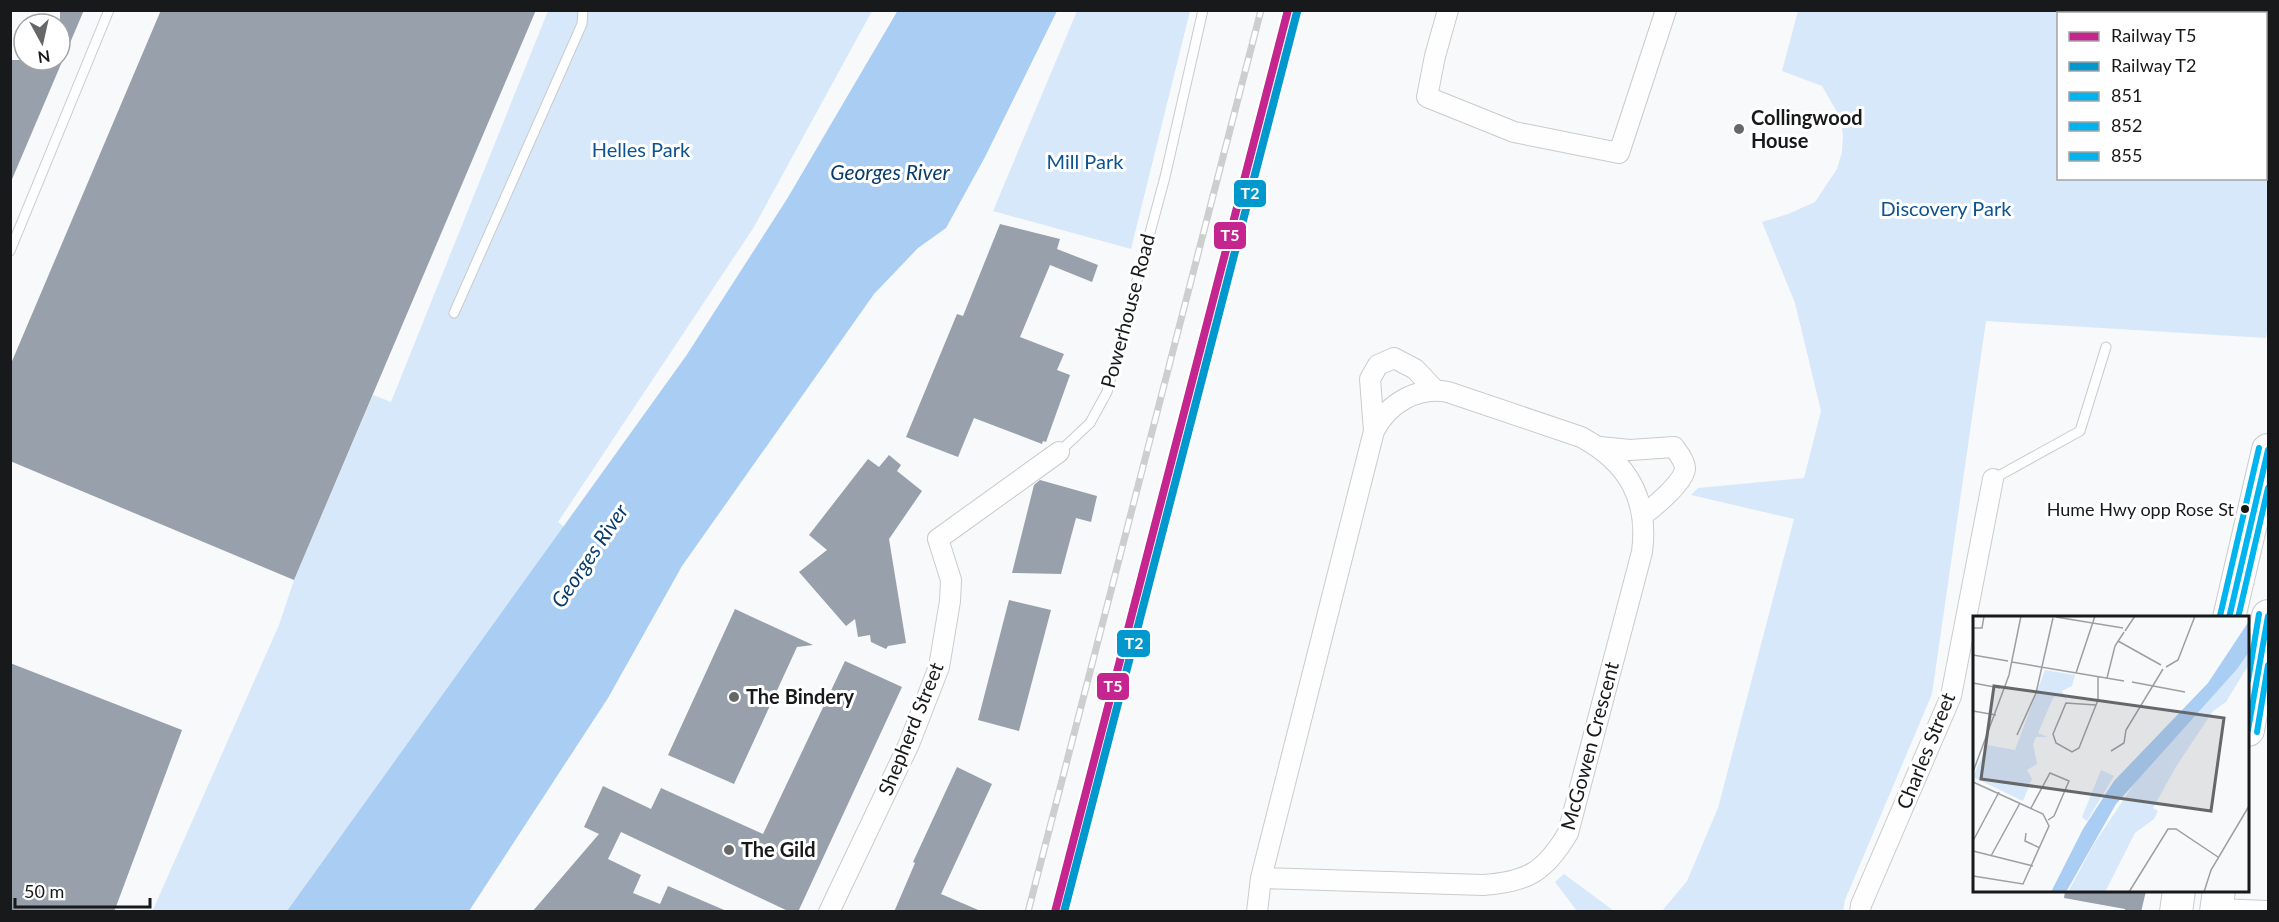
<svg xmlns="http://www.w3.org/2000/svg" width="2279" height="922" font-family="Lato,sans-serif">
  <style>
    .green { fill: #d7e8fb; fill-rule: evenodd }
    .water { fill: #aacdf3 }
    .building { fill: #97a0ab }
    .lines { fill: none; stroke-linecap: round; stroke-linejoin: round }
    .service-casing { stroke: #c9cbcc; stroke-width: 11 }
    .minor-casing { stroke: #c9cbcc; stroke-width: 22 }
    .trunk-casing { stroke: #c9cbcc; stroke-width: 34 }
    .service { stroke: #fefefe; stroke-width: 9 }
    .minor { stroke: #fefefe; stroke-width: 20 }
    .trunk { stroke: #fefefe; stroke-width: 32 }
    .rail-casing { stroke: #cdcece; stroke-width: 7 }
    .rail { stroke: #fff; stroke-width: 4.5; stroke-dasharray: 14; stroke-linecap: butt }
    .bus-1-casing { stroke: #fff; stroke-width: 10 }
    .bus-2-casing { stroke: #fff; stroke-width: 10 }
    .bus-3-casing { stroke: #fff; stroke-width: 10 }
    .bus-1 { stroke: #00b5ef; stroke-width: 6 }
    .bus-2 { stroke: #00b5ef; stroke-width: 6 }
    .bus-3 { stroke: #00b5ef; stroke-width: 6 }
    .rail-1-casing { stroke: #fff; stroke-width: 12 }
    .rail-2-casing { stroke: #fff; stroke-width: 12 }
    .rail-1 { stroke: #c4258f; stroke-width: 8 }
    .rail-2 { stroke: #0098cd; stroke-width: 8 }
    .poi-dot { fill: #666769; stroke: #fff; stroke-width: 2 }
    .bus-dot { fill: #18191a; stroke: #fff; stroke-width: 2 }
    .labels { text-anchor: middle; stroke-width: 6; stroke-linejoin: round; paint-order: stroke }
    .bus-label { font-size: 18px; fill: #18191a; stroke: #fff; text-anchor: end }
    .poi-label { font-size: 20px; font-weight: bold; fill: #18191a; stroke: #fff; text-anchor: start }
    .park-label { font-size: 20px; fill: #0c5392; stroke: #fff }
    .street-label { font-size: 20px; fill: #18191a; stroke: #fff }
    .water-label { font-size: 21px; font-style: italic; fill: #073c6c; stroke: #fff }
    .inset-road { fill: none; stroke: #9e9fa1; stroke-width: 1.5 }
    .view { fill: #666769; fill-opacity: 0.15; stroke: #666769; stroke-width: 3 }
    .inset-edge { fill: none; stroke: #18191a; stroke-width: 3 }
    .line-badge { stroke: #fff; stroke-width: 2 }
    .badge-label { font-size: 16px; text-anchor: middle; font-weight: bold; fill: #fff }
  </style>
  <rect width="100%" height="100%" fill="#f7f9fb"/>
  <!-- green -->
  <path class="green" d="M548,11H872L754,227L558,522L564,527L287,911L152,912L279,625L294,580L373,395L391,402Z
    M1077,11H1190L1131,249L993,211Z
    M1798,11H2268V327L2266,338L1986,321L1932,694L1845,900L1843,911H1662L1687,881L1718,808L1794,519L1691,495L1698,488L1804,478L1821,411L1795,303L1762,222L1788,214L1815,202L1837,169L1842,152L1843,135L1840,117L1822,86L1782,71ZM2058,14H2266V178H2058Z
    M1564,874L1614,911H1577L1555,882Z"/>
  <!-- water -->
  <path class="water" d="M898,10L1057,11L985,157L946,228L918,248L874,294L682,566L608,698L469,911H287L686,356L787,199Z"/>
  <!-- building -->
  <path class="building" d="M60,10H84L10,184V60H60Z
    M161,10H536L294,580L10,461V366Z
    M1000,224L1060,239L1057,249L1098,265L1092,282L1050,265L1020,337L1064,354L1057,370L1070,375L1046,442L1043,441L1042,444L974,418L958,457L906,437L957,314L963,316Z
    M889,455L901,465L897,471L922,491L889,539L906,643L888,646L886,649L871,642L870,635L858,637L855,619L846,626L799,572L827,550L809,535L868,459L879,467Z
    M1040,480L1097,496L1091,522L1076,518L1061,574L1012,573L1034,485Z
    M1009,600L1051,610L1019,731L978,720Z
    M735,609L813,645L797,647L734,784L668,755Z
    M845,661L902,687L798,912H790L621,832L608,859L641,875L633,893L660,904L668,886L729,912H532L599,834L584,827L603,786L651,809L661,788L763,834Z
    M10,663L182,730L114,912H10Z
    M957,767L992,784L941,894L983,912H894L915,863L913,862Z
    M2065,891H2146L2141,912H2125V909L2064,898Z"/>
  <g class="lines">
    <defs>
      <path id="service" d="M10,251L109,10
        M454,313L582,24L583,10
        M1059,452L1090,423L1107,392L1165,177L1203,10
        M1993,479L2080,431L2106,347"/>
      <path id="minor" d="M1448,10L1435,56L1427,97L1514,132L1619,153L1666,10
        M1374,431L1370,379L1378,365L1394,358L1415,369L1434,389
        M1600,447L1630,450L1674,447C1678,453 1685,461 1685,469C1683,483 1654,507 1643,515
        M2216,909L2268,911
        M829,912L909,744L939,667L950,601L951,580L938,539L1059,452
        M1257,912L1261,878L1374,431C1388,403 1418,386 1448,392L1581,437C1628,462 1649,499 1642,552L1568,833C1545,872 1527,882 1483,885L1261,878
        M1860,912L1861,905L1951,696L1993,479"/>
      <path id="trunk" d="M2229,618L2268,450
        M2248,730L2268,616
        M2176,912L2179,890
        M2216,912L2219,890"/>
    </defs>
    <!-- service casing -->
    <use href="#service" class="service-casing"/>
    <!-- minor casing -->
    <use href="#minor" class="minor-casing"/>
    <!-- trunk casing -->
    <use href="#trunk" class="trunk-casing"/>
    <!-- service -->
    <use href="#service" class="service"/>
    <!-- minor -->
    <use href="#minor" class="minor"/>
    <!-- trunk -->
    <use href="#trunk" class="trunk"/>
    <defs>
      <path id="rail" d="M1028,912L1261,10"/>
    </defs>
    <!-- rail casing -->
    <use href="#rail" class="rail-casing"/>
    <!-- rail -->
    <use href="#rail" class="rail"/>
    <defs>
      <path id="bus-1" d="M2229,618L2268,450
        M2248,730L2268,616"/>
      <path id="bus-2" d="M2238,618L2268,488
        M2257,732L2268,665"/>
      <path id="bus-3" d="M2220,616L2259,448
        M2248,681L2259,614"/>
    </defs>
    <!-- bus-1 casing -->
    <use href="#bus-1" class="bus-1-casing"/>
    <!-- bus-2 casing -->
    <use href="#bus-2" class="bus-2-casing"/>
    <!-- bus-3 casing -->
    <use href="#bus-3" class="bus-3-casing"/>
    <!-- bus-1 -->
    <use href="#bus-1" class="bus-1"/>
    <!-- bus-2 -->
    <use href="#bus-2" class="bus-2"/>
    <!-- bus-3 -->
    <use href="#bus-3" class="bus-3"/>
    <defs>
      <path id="rail-1" d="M1055,912L1288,10"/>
      <path id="rail-2" d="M1064,912L1297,12"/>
    </defs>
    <!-- rail-1 casing -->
    <use href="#rail-1" class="rail-1-casing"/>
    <!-- rail-2 casing -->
    <use href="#rail-2" class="rail-2-casing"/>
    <!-- rail-1 -->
    <use href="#rail-1" class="rail-1"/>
    <!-- rail-2 -->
    <use href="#rail-2" class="rail-2"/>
  </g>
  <!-- markers -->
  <g class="poi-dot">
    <circle cx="1739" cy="129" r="6"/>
    <circle cx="734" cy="697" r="6"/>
    <circle cx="729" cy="850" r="6"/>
  </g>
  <circle class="bus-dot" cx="2245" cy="509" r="5"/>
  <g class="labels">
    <!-- bus labels -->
    <g class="bus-label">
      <text x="2234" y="516">Hume Hwy opp Rose St</text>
    </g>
    <!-- poi labels -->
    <g class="poi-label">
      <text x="1751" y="125">Collingwood<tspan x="1751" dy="23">House</tspan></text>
      <text x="746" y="704">The Bindery</text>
      <text x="741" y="857">The Gild</text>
    </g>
    <!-- park labels -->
    <g class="park-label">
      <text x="641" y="157">Helles Park</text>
      <text x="1085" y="169">Mill Park</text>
      <text x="1946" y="216">Discovery Park</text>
    </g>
    <!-- street labels -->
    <g class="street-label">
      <text transform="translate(1128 311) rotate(-75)" y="7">Powerhouse Road</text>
      <text transform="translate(911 729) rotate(-68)" y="7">Shepherd Street</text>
      <text transform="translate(1590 746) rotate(-75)" y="7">McGowen Crescent</text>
      <text transform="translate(1926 751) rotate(-68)" y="7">Charles Street</text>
    </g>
    <!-- water labels -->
    <g class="water-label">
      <text x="890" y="180">Georges River</text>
      <text transform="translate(590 556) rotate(-56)" y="7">Georges River</text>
    </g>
  </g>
  <!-- overview -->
  <g transform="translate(1973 616)">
    <rect width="276" height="276" fill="#f7f9fb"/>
    <path d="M276,36V48L253,86L240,95L204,149L180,192L185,195L181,203L162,217L132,276H95L121,228L165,162ZM72,54L102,59L99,70L89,75L94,84L86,78L80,82L65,117L75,121H63L60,128L64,148L54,154L59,163L50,185L0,161L14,129L42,134ZM128,154L141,160L114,205L109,201Z" fill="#d7e8fb"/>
    <path d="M276,5V36L264,53L143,188L93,276H78L110,213L141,165L235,67Z" fill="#aacdf3"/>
    <path class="inset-road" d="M83,1L150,12M0,12H9L11,0M152,15L162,0M145,25L188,49M0,39L35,45M39,46L151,65M193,51L205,44L222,0M103,57L122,0M134,62L142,30L151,16M159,66L212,76M0,67L27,72M123,89L93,87L80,118L83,127L99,136L106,132L123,89L125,84V61M0,95L23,99M44,119L63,77L80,2M138,135L151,127L153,114L190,53M0,156L36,59L48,0M0,166L70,198L76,210L50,268L0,260M58,192L77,157L96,165L81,200L75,204M53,217L52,225L67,232M0,225L26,176M0,235L60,250M18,240L47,187M156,276L195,213H203L245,241M231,276L238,254L276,190"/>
    <path class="view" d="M21,70L251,102L238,195L8,163Z"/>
    <rect width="276" height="276" class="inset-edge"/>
  </g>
  <g class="line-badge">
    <rect x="1233" y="179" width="34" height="29" rx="6" fill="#0098cd"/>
    <rect x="1213" y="221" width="34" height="29" rx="6" fill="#c4258f"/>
    <rect x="1116" y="629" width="35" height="29" rx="6" fill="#0098cd"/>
    <rect x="1096" y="672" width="34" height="29" rx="6" fill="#c4258f"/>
  </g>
  <g class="badge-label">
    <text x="1250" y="199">T2</text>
    <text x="1230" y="241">T5</text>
    <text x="1134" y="649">T2</text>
    <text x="1113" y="692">T5</text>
  </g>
  <!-- border -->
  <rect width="2279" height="922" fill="none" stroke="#18191a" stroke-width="24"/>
  <!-- legend -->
  <rect x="2057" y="12" width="210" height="168" fill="#ffffff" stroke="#a3a3a3" stroke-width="1.5"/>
  <rect x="2069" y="32" width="30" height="9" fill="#c4258f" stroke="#a3a3a3" stroke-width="1.5"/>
  <text x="2111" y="42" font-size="18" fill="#18191a">Railway T5</text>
  <rect x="2069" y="62" width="30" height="9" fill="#0098cd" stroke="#a3a3a3" stroke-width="1.5"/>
  <text x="2111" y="72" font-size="18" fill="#18191a">Railway T2</text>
  <rect x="2069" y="92" width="30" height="9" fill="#00b5ef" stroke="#a3a3a3" stroke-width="1.5"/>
  <text x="2111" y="102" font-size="18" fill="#18191a">851</text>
  <rect x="2069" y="122" width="30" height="9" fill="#00b5ef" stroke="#a3a3a3" stroke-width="1.5"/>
  <text x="2111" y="132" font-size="18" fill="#18191a">852</text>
  <rect x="2069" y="152" width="30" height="9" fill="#00b5ef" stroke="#a3a3a3" stroke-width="1.5"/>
  <text x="2111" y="162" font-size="18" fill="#18191a">855</text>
  <!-- north arrow -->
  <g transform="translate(42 42) rotate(172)"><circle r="28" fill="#ffffff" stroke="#a3a3a3" stroke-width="1.5"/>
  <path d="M0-4.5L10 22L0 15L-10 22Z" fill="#666769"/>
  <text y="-9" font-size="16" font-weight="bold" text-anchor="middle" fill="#18191a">N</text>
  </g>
  <!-- scale -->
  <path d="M15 898v9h135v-9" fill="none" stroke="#18191a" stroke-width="3"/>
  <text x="24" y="898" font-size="18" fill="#18191a" stroke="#ffffff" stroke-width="4.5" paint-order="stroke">50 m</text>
</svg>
